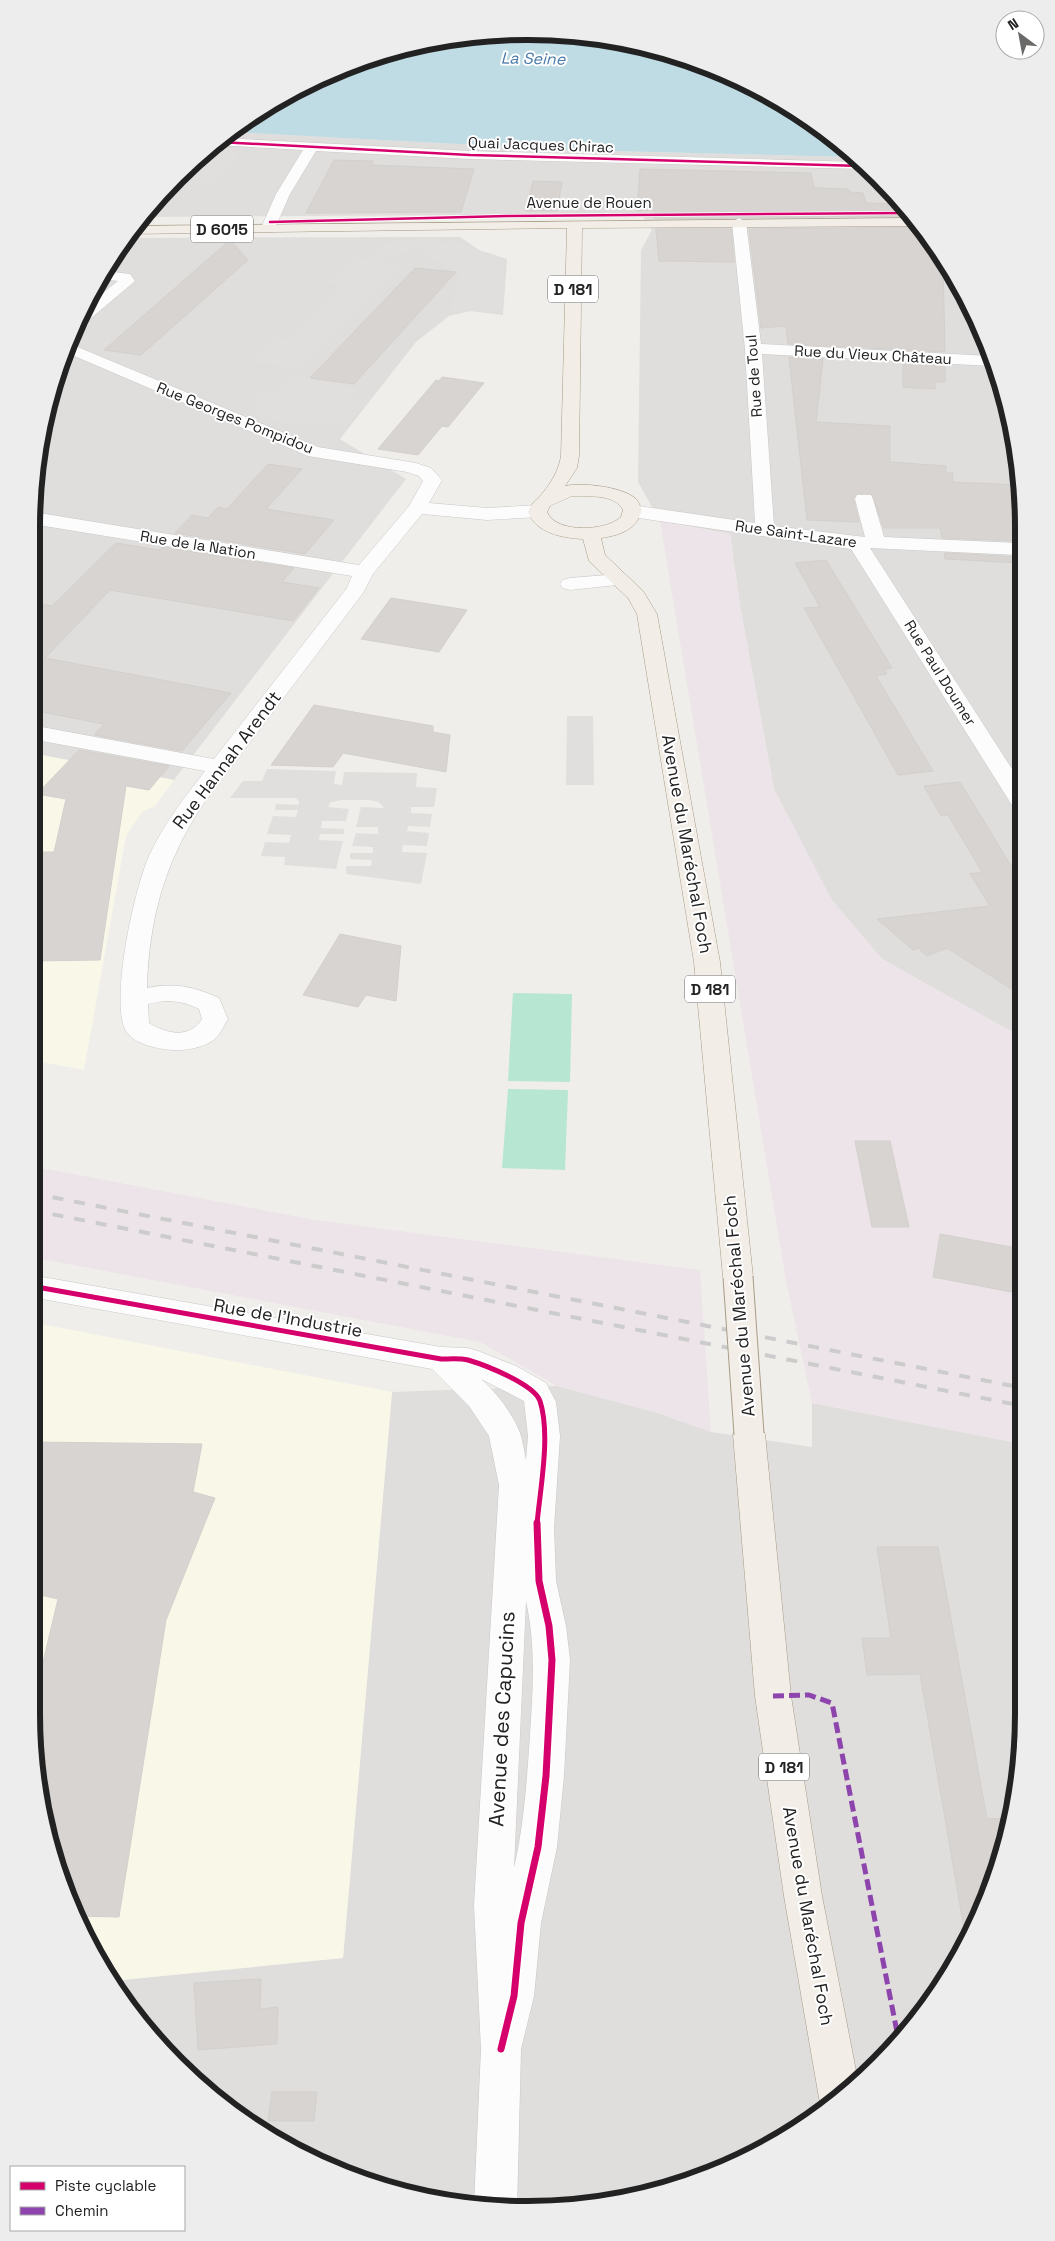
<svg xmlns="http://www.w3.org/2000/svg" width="1055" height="2241" font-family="'Space Grotesk',sans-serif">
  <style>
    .residential { fill: #dfdedc }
    .industrial { fill: #ede4e9 }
    .education { fill: #f8f7e8 }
    .pitch { fill: #b7e6d2 }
    .parking { fill: #e0dfde }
    .water { fill: #bfdbe3 }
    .building { fill: #d7d4d2; stroke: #d3d0cc }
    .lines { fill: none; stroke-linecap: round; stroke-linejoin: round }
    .street-casing { stroke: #c9c8c7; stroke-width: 1 }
    .primary-casing { stroke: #a79c86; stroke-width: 1 }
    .street { fill: #fdfcfc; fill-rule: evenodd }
    .primary { fill: #f3ede7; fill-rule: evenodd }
    .rail { stroke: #ccc; stroke-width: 4; stroke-dasharray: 11 11; stroke-linecap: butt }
    .primary-bridge-casing { stroke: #a79c86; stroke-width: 31; stroke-linecap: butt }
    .primary-bridge { stroke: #f3ede7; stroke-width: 29 }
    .quiet { stroke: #8e44ad; stroke-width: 5; stroke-dasharray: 11 5; stroke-linecap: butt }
    .cycleway-far2-casing { stroke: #fff; stroke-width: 4 }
    .cycleway-far1-casing { stroke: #fff; stroke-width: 8 }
    .cycleway-casing { stroke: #fff; stroke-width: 10 }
    .cycleway-far2 { stroke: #d6006c; stroke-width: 2.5 }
    .cycleway-far1 { stroke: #d6006c; stroke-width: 5 }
    .cycleway { stroke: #d6006c; stroke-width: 7 }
    .labels { text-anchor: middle; stroke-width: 4; stroke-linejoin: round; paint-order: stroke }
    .far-street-label { font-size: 15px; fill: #222; stroke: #fff }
    .far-water-label { font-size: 16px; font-style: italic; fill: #4a7aab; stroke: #fff }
    .shield { fill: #fff; stroke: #646464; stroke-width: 1 }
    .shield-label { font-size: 16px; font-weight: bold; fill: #222 }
    .street-label { font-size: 18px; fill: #222; stroke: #fff }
    .near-street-label { font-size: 21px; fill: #222; stroke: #fff }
    .rim { fill: none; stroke: #222; stroke-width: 6 }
  </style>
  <rect width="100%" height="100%" fill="#f0eeeb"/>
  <!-- residential -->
  <path class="residential" d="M231,132L571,150L853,157L921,225L986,337L1019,462L1021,1037L882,959L831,899L774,789L740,606L730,534L660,521L638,482L641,250L652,230L641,214L143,217L177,176Z
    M460,237L479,250L507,259L503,315L470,311L449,316L416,342L340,439L406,479L174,780L31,753V527L41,430L69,337L115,252L126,238Z
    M557,1386L655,1412L711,1432L812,1447V1403L1023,1444L1024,1714L1014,1811L986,1904L940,1989L900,2041L829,2107L747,2158L687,2184L593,2205L527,2210L430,2200L338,2172L279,2143L200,2086L134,2016L111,1981L343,1958L392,1392Z"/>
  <!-- industrial -->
  <path class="industrial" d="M660,521L730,534L740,606L774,789L831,899L882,959L1021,1037L1023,1444L812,1403L786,1281Z
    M31,1166L315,1220L700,1270L711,1432L655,1412L557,1386L480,1342L31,1257Z"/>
  <!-- education -->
  <path class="education" d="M31,753L174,780L155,806L142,812L126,836L84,1070L31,1060Z
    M31,1322L392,1392L343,1958L111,1981L98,1961L58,1873L41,1810L31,1713Z"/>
  <!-- pitch -->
  <path class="pitch" d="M513,993L572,994L570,1082L508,1081Z
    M508,1089L568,1090L565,1170L502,1168Z"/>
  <!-- parking -->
  <path class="parking" d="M208,150L240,153L214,184H171Z
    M412,238H440V244L455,240L501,261L491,265H505L501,311H470L449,315L460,272L424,254L435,251L412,250L384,260L381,263L401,266L300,368L248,361L272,337L287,339L341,285L326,282L352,257L368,259L383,252L374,248L397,240L410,244Z
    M102,280L124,283L78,321L98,283Z
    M295,377L359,388L350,399L367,402L344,427L328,423L302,427L253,415L263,405L248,403L262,390L277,392Z
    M567,716H593L594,785H566Z
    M267,769L336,771L334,784L342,785L344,772L417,773L416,787L437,788L434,807H411V813L432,814L430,827L408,826L407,831L429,833L427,846L403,845L402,852L427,853L421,884L346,874V866H371L372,860L350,859V853H373V847L352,846L356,833L378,834V827H356L361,807L384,808L379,802L369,800H342L331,802L328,807L349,809L346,821H322L321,828L344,829V834H320L319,840L343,841L336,869L284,865L285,857L261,856L265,842L289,843L291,835L267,834L273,816L296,817L298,810H275L276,804L299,805V801L296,798H230L243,781H262Z"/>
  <!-- water -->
  <path class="water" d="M528,31L625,41L718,69L829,134L853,157L571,150L231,132C287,86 359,58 430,41C460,34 497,34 528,31Z"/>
  <!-- building -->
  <path class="building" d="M334,160L373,161L371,165L474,169L461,212L306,213Z
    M640,169L811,173L814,188L848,189L850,192L863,193L866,203L900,204L912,216L655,219L654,210L637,211Z
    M533,181L562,182L557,211H526Z
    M922,227L943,264L945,352L788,344L786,326L761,328L749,229Z
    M656,229H731L734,262L659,261Z
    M230,240L248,260L141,355L104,350Z
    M415,268L456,272L354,384L310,378Z
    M789,357L823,359L816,422L890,426V462L946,466V473H953L952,482L1020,485V541L942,538L940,528H884L871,493H857L853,498L859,522L807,520Z
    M903,363L945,365V382H935V389L903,387Z
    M442,377L484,383L448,427L442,426L418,455L378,449L436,380L439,381Z
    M268,464L302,469L266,509L334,520L305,554L175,533L192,515L208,518L218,507L227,509Z
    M116,543L159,550L162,547L294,568L282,582L319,588L293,621L110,590L45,658L231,693L182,751L94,735L104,724L31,710V602L52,606Z
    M944,553L1020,557V563L945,559Z
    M826,560L892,668L884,669L887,674L876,676L933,771L898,775L804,608L820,607L795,563Z
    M391,598L467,610L439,652L361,639Z
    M314,705L433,726V732L450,735L446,772L343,753L333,767L271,765Z
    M79,750L169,766L149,790L126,786L100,960L31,961V852H54L66,799L37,794Z
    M960,782L1021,882V995L947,948L927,956L918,948L913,950L877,919L990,906L970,874L982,872L948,815L941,816L924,786Z
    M340,934L401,946L396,1001L366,995L358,1007L303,995Z
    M855,1141H890L909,1227H872Z
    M940,1234L1022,1249V1294L933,1277Z
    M31,1442L202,1444L193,1492L215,1498L166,1620L119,1917L77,1916L58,1873L41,1810L31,1713L58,1599L31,1593Z
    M877,1547H938L987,1819L1012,1818L986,1904L966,1940L920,1674L867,1675L862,1638H891Z
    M261,1979L260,2009L278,2007L277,2044L198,2050L194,1983Z
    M272,2092H317L314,2121H268Z"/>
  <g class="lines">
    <defs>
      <path id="street" d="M223,138L470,151L858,162L865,169L470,159L316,151L290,194L275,228L268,232L261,228L276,194L303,150L215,145Z
        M739,218L746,222L761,344L991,356L992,366L762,354L774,526L865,537L855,499L857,495H871L873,499L884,537L1020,543V555L870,548L1021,783V809L1013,807L1010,802L851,549L632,517L625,515L623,511L625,507L632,505L755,523L745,349L732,222Z
        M105,271L130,274L135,281L84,324L76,325L85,307L118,281L100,279Z
        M68,343L318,447L416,463L431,468L442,480L429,503L487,508L538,505L545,507L547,511L545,515L538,517L487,520L422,514L373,574L363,593L204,803C165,861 149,918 147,988C174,982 195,987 219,998L228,1019C224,1025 221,1033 216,1038C207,1047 185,1051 173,1050C158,1049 130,1044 124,1027C112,992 134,890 149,856C163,825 184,798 205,771L31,739V725L214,759L347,588L352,576L32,524L33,512L359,565L409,506L423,481L419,476L407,472L308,456L65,352ZM164,1001C178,1001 187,1003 199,1009L202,1019C189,1039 167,1034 149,1023L148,1004Z
        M619,574L626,576L629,580L626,584L570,590L563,588L560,584L563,580L570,578Z
        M31,1275L441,1347L467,1348L478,1351L516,1366L546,1383L556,1402L560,1436L554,1528L556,1581L566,1626L570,1660L564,1776L557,1847L541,1923L534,1996L521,2049L517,2209L474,2205L481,2049L474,1905L499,1485L489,1436L469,1406L432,1369L31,1297ZM481,1379L524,1401L528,1436L526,1460C524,1451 523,1442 520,1433C513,1414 496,1392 481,1379ZM526,1601C536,1646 533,1689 530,1735C527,1779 524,1825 514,1868Z"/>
      <path id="primary" d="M914,218L921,226L582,228L579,456L577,468L565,486C582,482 624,487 636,499C639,502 640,507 642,510C636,530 621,535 601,538L605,555L643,591L657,614L720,962L753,1277L749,1285L738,1288L727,1285L723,1277L694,962L637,614L628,598L589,561L583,539C562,538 536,533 528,512C531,504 535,501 540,496C550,485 559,470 561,456L567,228L130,234L136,226ZM572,496C586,496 616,494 623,510L621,517C607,531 556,534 547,512L550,506Z
        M749,1421L760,1425L765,1434L791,1696L822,1896L858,2081L824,2110L819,2098L784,1896L755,1696L733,1434L738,1425Z"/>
    </defs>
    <!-- street casing -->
    <use href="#street" class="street-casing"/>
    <!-- primary casing -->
    <use href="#primary" class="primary-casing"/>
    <!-- street -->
    <use href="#street" class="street"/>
    <!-- primary -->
    <use href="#primary" class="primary"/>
    <!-- rail -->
    <path class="rail" d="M31,1193L1023,1388
      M31,1210L1023,1406"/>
    <defs>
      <path id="primary-bridge" d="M738,1277L749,1434"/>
    </defs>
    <!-- primary-bridge casing -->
    <use href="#primary-bridge" class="primary-bridge-casing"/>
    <!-- primary-bridge -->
    <use href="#primary-bridge" class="primary-bridge"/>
    <!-- quiet -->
    <path class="quiet" d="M773,1696L809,1695L832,1703L899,2042"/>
    <defs>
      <path id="cycleway-far2" d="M219,142L470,155L862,166
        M270,222L507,216L909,213"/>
      <path id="cycleway-far1" d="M31,1286L441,1359C450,1359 460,1358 468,1360C485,1365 534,1384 540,1401C551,1435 540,1489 537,1524"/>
      <path id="cycleway" d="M501,2049L514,1996L521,1923L538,1847L546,1776L552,1660L549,1626L539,1581L537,1523"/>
    </defs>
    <!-- cycleway-far2 casing -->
    <use href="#cycleway-far2" class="cycleway-far2-casing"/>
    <!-- cycleway-far1 casing -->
    <use href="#cycleway-far1" class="cycleway-far1-casing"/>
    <!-- cycleway casing -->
    <use href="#cycleway" class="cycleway-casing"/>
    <!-- cycleway-far2 -->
    <use href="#cycleway-far2" class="cycleway-far2"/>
    <!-- cycleway-far1 -->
    <use href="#cycleway-far1" class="cycleway-far1"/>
    <!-- cycleway -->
    <use href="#cycleway" class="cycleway"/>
  </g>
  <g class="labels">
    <!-- far-street labels -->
    <g class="far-street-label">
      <text transform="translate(541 145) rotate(2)" y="5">Quai Jacques Chirac</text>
      <text x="589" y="208">Avenue de Rouen</text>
      <text transform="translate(873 355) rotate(3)" y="5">Rue du Vieux Château</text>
      <text transform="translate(754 376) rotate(-94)" y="5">Rue de Toul</text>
      <text transform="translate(235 418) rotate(22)" y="5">Rue Georges Pompidou</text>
      <text transform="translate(796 534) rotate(8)" y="5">Rue Saint-Lazare</text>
      <text transform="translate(198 545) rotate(9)" y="5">Rue de la Nation</text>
      <text transform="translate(940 673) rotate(58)" y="5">Rue Paul Doumer</text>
    </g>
    <!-- far-water labels -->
    <g class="far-water-label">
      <text transform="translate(533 58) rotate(1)" y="6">La Seine</text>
    </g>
    <!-- shield labels -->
    <g class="shield">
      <rect x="191" y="215.5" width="62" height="27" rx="4"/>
      <rect x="548" y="275.5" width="50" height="27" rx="4"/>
      <rect x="685" y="975.5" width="50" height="27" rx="4"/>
      <rect x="759" y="1753.5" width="50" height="27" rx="4"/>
    </g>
    <g class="shield-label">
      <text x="222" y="235">D 6015</text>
      <text x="573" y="295">D 181</text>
      <text x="710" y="995">D 181</text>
      <text x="784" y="1773">D 181</text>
    </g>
    <!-- street labels -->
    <g class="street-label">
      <text transform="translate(227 760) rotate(-53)" y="6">Rue Hannah Arendt</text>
      <text transform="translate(687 844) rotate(80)" y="6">Avenue du Maréchal Foch</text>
      <text transform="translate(739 1306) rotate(-95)" y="6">Avenue du Maréchal Foch</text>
      <text transform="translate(288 1318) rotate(10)" y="6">Rue de l'Industrie</text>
      <text transform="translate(808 1916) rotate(80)" y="6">Avenue du Maréchal Foch</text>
    </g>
    <!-- near-street labels -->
    <g class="near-street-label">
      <text transform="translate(502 1719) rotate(-87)" y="7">Avenue des Capucins</text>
    </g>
  </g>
  <!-- crop -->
  <path d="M0 0H1055V2241H0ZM527 40H528A487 487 0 0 1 1015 527V1714A487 487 0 0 1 528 2201H527A487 487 0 0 1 40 1714V527A487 487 0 0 1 527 40Z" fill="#ededed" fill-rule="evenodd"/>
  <path class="rim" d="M527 40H528A487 487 0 0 1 1015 527V1714A487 487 0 0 1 528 2201H527A487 487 0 0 1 40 1714V527A487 487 0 0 1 527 40Z"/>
  <!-- legend -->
  <rect x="10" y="2166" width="175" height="65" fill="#ffffff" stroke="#a7a7a7"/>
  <rect x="20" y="2182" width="25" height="8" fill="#d6006c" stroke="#a7a7a7"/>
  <text x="55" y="2191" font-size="15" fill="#222222">Piste cyclable</text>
  <rect x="20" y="2207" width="25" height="8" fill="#8e44ad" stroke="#a7a7a7"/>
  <text x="55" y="2216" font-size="15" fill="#222222">Chemin</text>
  <!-- north arrow -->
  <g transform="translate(1020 35) rotate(328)"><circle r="24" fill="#ffffff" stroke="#a7a7a7"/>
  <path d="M0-4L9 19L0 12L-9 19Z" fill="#6a6968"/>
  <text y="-8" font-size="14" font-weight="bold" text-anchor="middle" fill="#222222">N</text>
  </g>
</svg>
